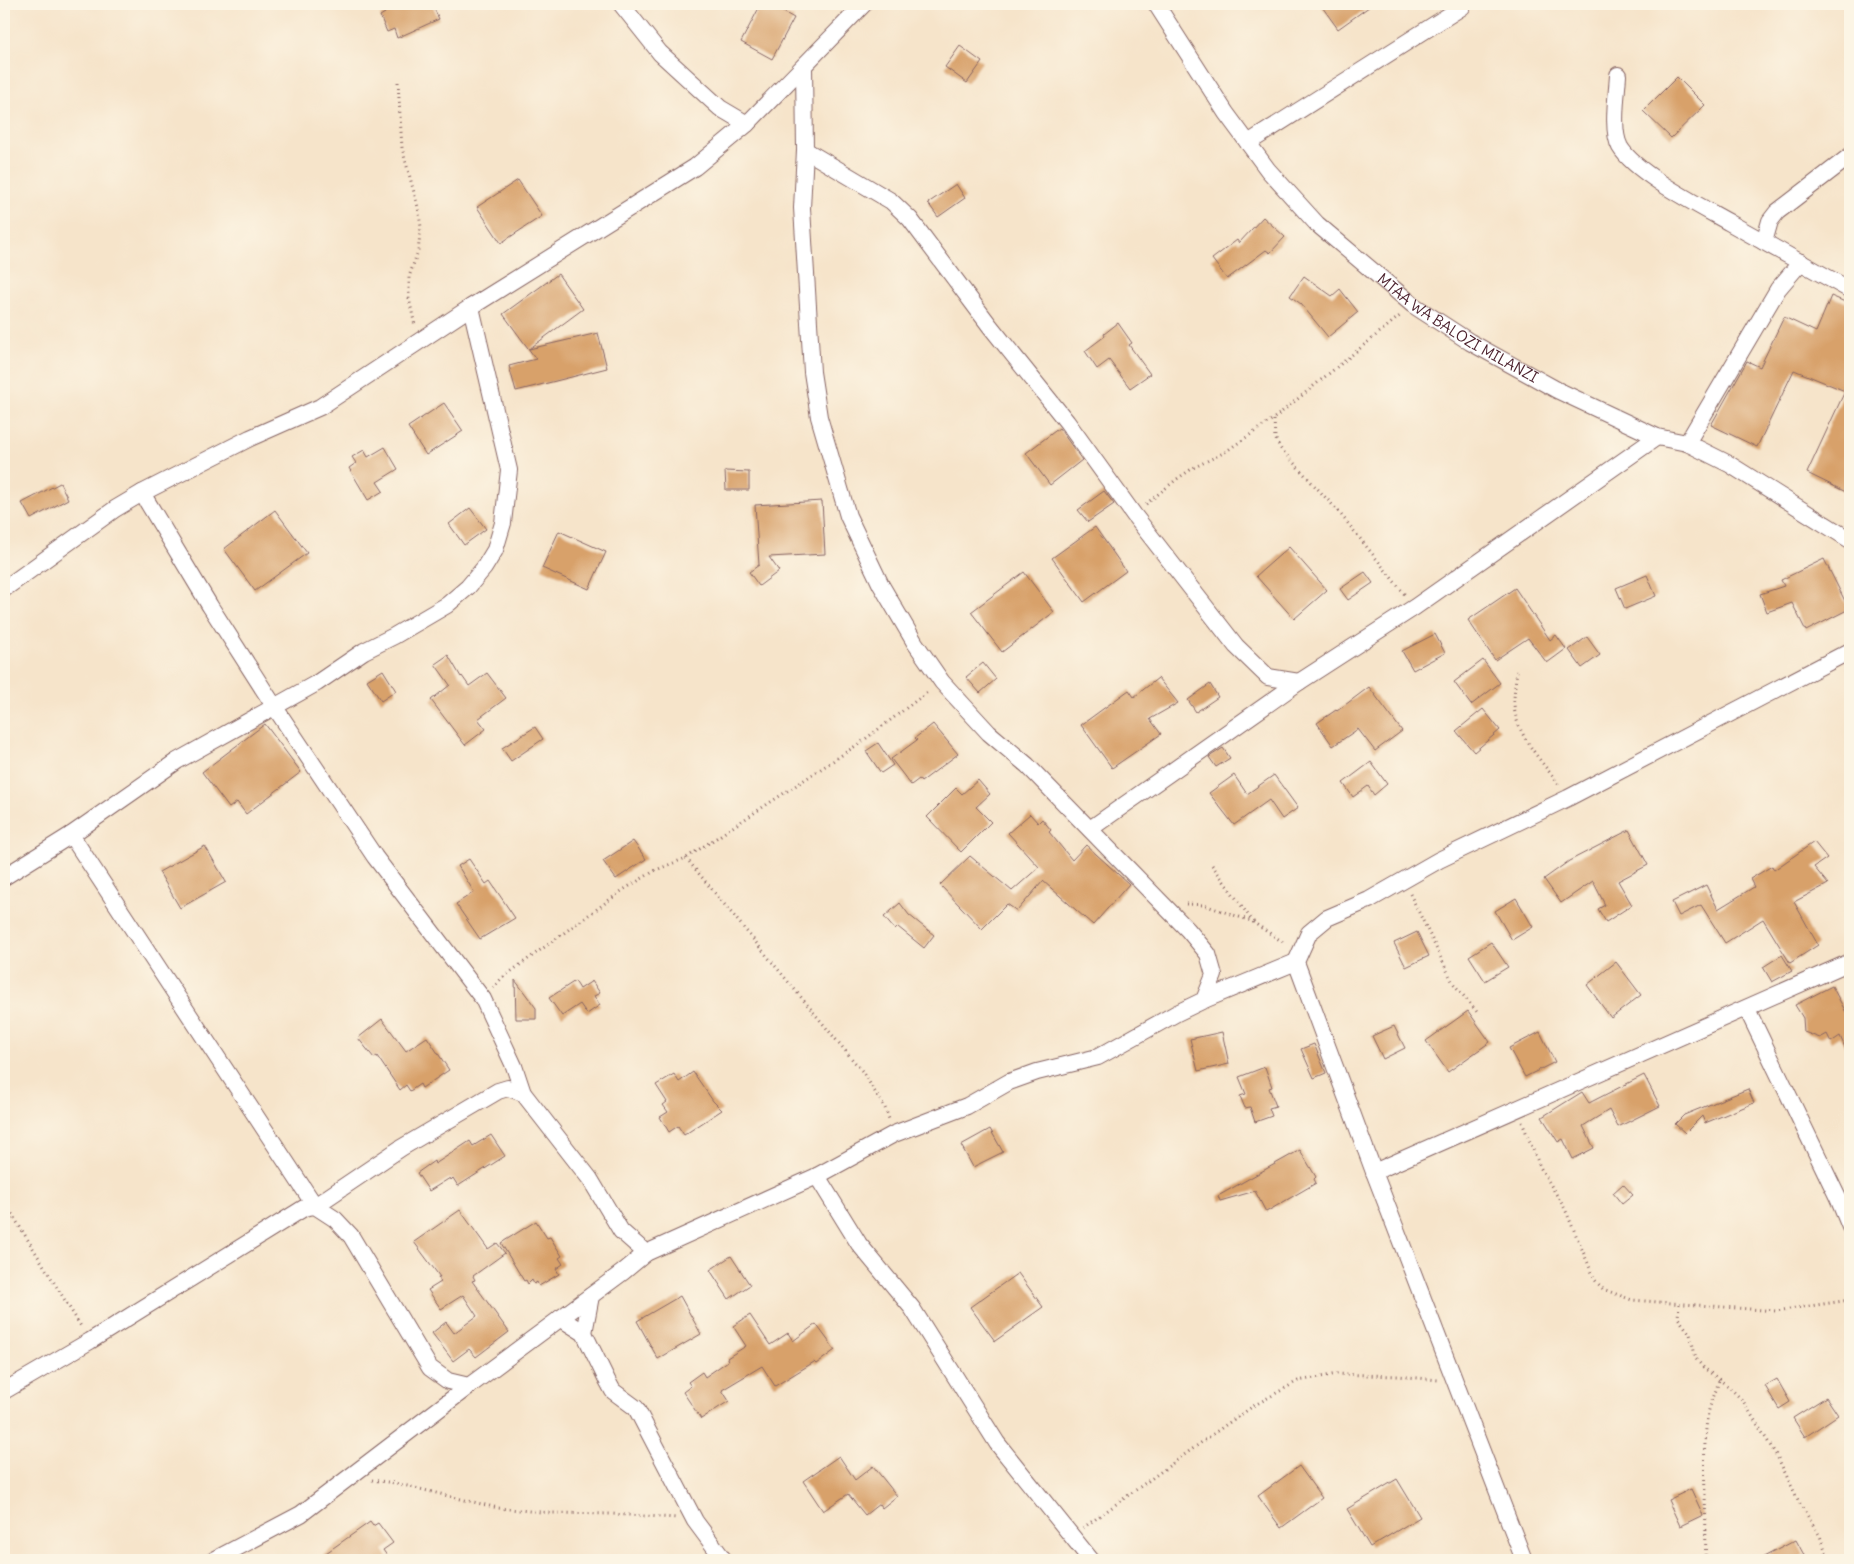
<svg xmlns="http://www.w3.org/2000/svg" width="1854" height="1564" font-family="Delius,sans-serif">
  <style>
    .building { fill: #d8a16b }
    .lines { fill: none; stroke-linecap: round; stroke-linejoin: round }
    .minor-casing { stroke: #866463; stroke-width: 18 }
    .path { stroke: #866463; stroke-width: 3; stroke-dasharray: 1 4; stroke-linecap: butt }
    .minor { stroke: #fff; stroke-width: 16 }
    .labels { text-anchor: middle; stroke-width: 4; stroke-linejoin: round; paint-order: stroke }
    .street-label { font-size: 15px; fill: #4a1f2b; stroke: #fcf5e5 }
  </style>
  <rect width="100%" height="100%" fill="#fcf5e5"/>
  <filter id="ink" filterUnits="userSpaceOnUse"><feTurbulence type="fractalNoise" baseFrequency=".02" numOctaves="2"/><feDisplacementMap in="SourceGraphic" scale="10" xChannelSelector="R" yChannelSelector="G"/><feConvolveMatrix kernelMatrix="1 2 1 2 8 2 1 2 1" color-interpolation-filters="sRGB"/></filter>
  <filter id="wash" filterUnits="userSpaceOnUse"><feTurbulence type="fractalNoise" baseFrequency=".0096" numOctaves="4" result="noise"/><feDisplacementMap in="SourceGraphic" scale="20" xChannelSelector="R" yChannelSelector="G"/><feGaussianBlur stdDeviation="1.12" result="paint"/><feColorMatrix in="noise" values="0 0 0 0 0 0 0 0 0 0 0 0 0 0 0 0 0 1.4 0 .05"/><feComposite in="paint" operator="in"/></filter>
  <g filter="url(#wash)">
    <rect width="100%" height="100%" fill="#f6e4ca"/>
    <g id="blocks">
      <!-- building -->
      <path class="building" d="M380,4H432L439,19L397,38L394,29L387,32L380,16L385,13Z
        M761,4H769L794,18L772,59L741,42Z
        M1320,4H1373L1338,29Z
        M960,46L982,62L967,83L945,67Z
        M1677,77L1705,105L1671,138L1643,111Z
        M518,180L542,216L501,243L477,207Z
        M956,184L965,198L938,217L928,203Z
        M1263,217L1285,237L1270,253L1266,250L1227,279L1212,259L1237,240L1239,243Z
        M558,274L583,309L529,349L598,333L607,368L516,391L509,366L536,359L503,314Z
        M1304,276L1332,296L1340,289L1358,312L1328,337L1301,304L1290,296Z
        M1831,296L1850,304V494L1807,473L1845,391L1794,370L1757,447L1711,425L1747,361L1760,367L1784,317L1816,332Z
        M1118,323L1132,343L1129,345L1150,374L1130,388L1109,360L1097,369L1085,351L1105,336L1104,334Z
        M444,403L463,431L426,455L408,427Z
        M1059,428L1082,460L1050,485L1026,453Z
        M385,447L398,469L377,482L383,491L368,500L349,468L356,463L352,457L364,450L368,457Z
        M725,471L749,472V490H726Z
        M60,483L68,499L31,519L22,503Z
        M1104,491L1114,504L1088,522L1078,510Z
        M822,501L825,554L769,557L779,571L759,586L749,572L759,565L755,505Z
        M470,508L486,529L464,545L449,524Z
        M275,510L307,553L255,591L224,549Z
        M1095,527L1126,571L1084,602L1052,558Z
        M559,531L606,552L589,589L542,568Z
        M1289,547L1327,590L1294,619L1256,576Z
        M1824,559L1849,609L1806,631L1792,603L1767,612L1760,594L1784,586L1781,580Z
        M1024,572L1054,612L1002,652L971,612Z
        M1365,572L1373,583L1348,600L1340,589Z
        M1647,575L1656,596L1625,609L1616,588Z
        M1515,588L1550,640L1556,635L1566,649L1547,663L1528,638L1495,660L1468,620Z
        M1435,634L1445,653L1413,670L1402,651Z
        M1587,637L1600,655L1582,668L1569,650Z
        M448,655L461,677L462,676L469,686L487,673L506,698L478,719L486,729L465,745L431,700L450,685L435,664Z
        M1483,660L1500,683L1471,705L1454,682Z
        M983,663L996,679L980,693L966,677Z
        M383,670L396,691L381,701L367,680Z
        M1158,678L1178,703L1150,719L1161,734L1112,768L1081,725L1129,690L1134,697Z
        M1210,684L1218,697L1196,712L1188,700Z
        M1369,687L1402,731L1375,751L1358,729L1333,746L1317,723L1336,710L1337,711Z
        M1483,709L1500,730L1474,752L1456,731Z
        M265,724L301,772L246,814L237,802L229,808L202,772Z
        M933,724L958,754L921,782L919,779L911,785L891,759L917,740L915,738Z
        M535,727L543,739L511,761L502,748Z
        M878,743L893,765L881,773L866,751Z
        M1223,748L1230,758L1216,767L1209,757Z
        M1371,762L1387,784L1374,795L1368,786L1353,797L1343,783Z
        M1234,775L1247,794L1274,775L1298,808L1282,819L1269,800L1234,825L1209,793Z
        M978,780L990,794L976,807L991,822L961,852L927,817L956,788L962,794Z
        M1030,814L1038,823L1042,819L1051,830L1049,832L1072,860L1086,845L1129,884L1093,925L1043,881L1017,911L1007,904L982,929L940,885L970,856L1012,891L1039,867L1008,833Z
        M1629,830L1648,865L1618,881L1632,905L1606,922L1598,909L1605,905L1593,881L1561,903L1544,879L1569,861Z
        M633,841L646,859L616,879L603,861Z
        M1814,842L1827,858L1814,867L1828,884L1794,902L1818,945L1790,963L1763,919L1725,943L1701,905L1679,916L1672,902L1706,885L1718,909L1754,887L1750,879L1772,866L1774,870Z
        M205,846L226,882L180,908L159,872Z
        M469,859L486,884L490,881L515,918L480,939L456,904L474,892L458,866Z
        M1516,898L1533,927L1512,940L1495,911Z
        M900,903L909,915L934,935L924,948L898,927L895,930L884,917Z
        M1417,932L1429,956L1406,967L1394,943Z
        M1491,942L1508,967L1485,981L1469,956Z
        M1782,955L1792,971L1772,982L1763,967Z
        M1616,962L1641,995L1611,1018L1587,985Z
        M515,980L536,1008V1019H516Z
        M575,981L580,989L592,981L600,993L594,996L600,1005L587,1014L580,1004L562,1016L549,998Z
        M1832,986L1850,1020V1059L1840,1036L1831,1042L1827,1034L1820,1038L1804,1032L1803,1018L1795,1005Z
        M1468,1011L1490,1042L1448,1072L1426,1041Z
        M382,1019L406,1051L427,1037L449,1070L422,1088L420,1084L410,1091L406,1085L400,1090L377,1056L374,1058L358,1038Z
        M1394,1026L1405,1048L1383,1059L1372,1036Z
        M1222,1032L1229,1064L1198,1071L1190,1039Z
        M1540,1032L1555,1062L1525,1077L1509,1048Z
        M1314,1044L1326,1073L1314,1078L1301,1049Z
        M1265,1067L1272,1087L1269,1088L1276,1106L1269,1108L1272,1116L1255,1122L1250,1107L1245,1108L1240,1096L1246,1094L1239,1077Z
        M693,1072L713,1101L722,1110L684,1135L678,1126L669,1132L660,1117L668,1112L663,1105L667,1102L656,1085L674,1074L679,1082Z
        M1644,1075L1660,1106L1618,1127L1609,1110L1583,1126L1594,1148L1573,1159L1563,1139L1558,1142L1542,1117L1582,1092L1589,1103Z
        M1748,1089L1754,1103L1705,1123L1702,1116L1685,1133L1675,1124L1684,1115Z
        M990,1129L1003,1152L973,1167L961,1145Z
        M491,1135L505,1156L458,1186L453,1178L451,1180L450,1178L429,1191L417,1173L434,1161L435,1164L470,1141L473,1146Z
        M1300,1150L1316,1177L1314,1179L1316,1183L1266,1212L1255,1191L1220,1201L1218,1196Z
        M1623,1184L1633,1195L1622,1204L1613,1193Z
        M460,1210L488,1249L497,1243L505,1253L473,1276L475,1280L472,1281L509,1332L476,1357L469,1349L453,1361L432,1333L446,1322L454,1333L477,1316L463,1295L441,1309L428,1290L441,1282L438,1277H440L414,1242Z
        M536,1221L547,1238L550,1237L562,1256L559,1258L563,1264L556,1269L559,1274L539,1286L537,1282L534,1284L532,1280L528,1284L526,1280L524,1281L501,1243Z
        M731,1256L750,1285L729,1299L710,1270Z
        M1018,1273L1043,1307L995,1341L970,1307Z
        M680,1296L701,1334L658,1359L637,1321Z
        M750,1315L770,1345L788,1333L793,1341L816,1324L835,1350L816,1364L814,1362L775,1386L762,1366L722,1390L729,1401L701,1419L683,1392L691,1386L688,1382L702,1372L705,1377L728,1361L727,1358L746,1346L733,1326Z
        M1777,1379L1790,1402L1779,1409L1765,1386Z
        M1826,1397L1838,1415L1805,1437L1793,1418Z
        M839,1456L855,1480L873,1466L897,1496L882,1508L879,1504L865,1515L848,1494L823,1511L803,1481Z
        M1299,1466L1322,1498L1281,1528L1258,1496Z
        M1397,1479L1420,1517L1370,1547L1347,1509Z
        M1691,1489L1703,1515L1680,1526L1668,1500Z
        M370,1522L373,1526L378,1523L393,1543L383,1550L390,1560H316Z
        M1796,1540L1804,1555L1793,1560H1758Z"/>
    </g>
  </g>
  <g filter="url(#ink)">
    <use href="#blocks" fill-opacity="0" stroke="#866463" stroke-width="1"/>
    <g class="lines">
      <defs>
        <g id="minor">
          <path d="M621,4L660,53L720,108L747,124"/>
          <path id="s1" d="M1156,4L1226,113L1268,170L1317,224L1413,305L1470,342L1557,390L1657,437L1687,443L1729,464L1850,540"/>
          <path d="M1618,75C1617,94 1611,131 1620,147C1636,174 1702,207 1730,223C1770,245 1810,268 1850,290"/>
          <path d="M1248,143L1462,7"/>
          <path d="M805,150L891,201L910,219L990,326L1067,422L1134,515L1236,646L1268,677L1299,682"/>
          <path d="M1764,242L1770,221L1777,212L1850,156"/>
          <path d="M1687,443L1778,289L1801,262"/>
          <path d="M142,493L210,606L274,706L375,857L483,999L514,1066L523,1093L590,1179L621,1231L646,1253"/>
          <path d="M4,589L115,509L142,493L250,438L320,407L471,307L695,167L747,124L864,4"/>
          <path d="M1090,829L1299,682L1415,607L1657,437"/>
          <path d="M71,835L315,1206L401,1148L498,1091L508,1088L523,1093"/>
          <path d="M4,877L71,835L177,761L317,683L364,651L394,636L447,605L468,587L484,568L495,550L503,523L509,470L471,307"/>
          <path d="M1204,1000L1296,962"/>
          <path d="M1747,1009L1838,1198L1850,1227"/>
          <path d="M1374,1172L1850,962"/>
          <path d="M817,1176L859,1244L912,1308L997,1443L1091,1560"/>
          <path d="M560,1318L584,1333L607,1380L613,1391L636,1408L695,1521L724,1560"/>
          <path d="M584,1333L591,1296"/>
          <path d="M4,1391L90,1341L304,1208L315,1206L335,1219L351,1236L430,1368L448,1381L469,1386L623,1272L646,1253L817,1176L894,1134L967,1106L1009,1082L1037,1072L1098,1057L1177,1013L1204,1000L1214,975L1208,954L1188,930L1027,765L989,733L942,682L915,643L881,585L848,516L819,417L812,372L802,208L805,150L804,66"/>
          <path d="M214,1560L301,1514L469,1386"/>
          <path d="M1524,1560L1374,1172L1296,962L1309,933L1327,918L1369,900L1439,860L1568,798L1850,651"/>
        </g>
      </defs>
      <!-- minor casing -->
      <use href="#minor" class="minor-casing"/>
      <!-- path -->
      <path class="path" d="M398,82L402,148L418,207L421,227L418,251L409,277V298L415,326
        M1274,420L1275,438L1281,449L1338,511L1406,596
        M1146,504L1177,479L1193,468L1225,452L1273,419L1401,315
        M1517,671C1515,685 1512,703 1516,717C1522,741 1545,765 1559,785
        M686,858L862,1071L885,1108L889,1119
        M1212,865L1254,923L1286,944
        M1410,894L1453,983L1477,1012
        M1186,904L1204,905L1254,922
        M493,988L502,978L623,890L656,870L686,858L860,743L929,691
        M1522,1122L1540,1167L1565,1209L1595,1280L1603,1289L1632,1300L1776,1311L1850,1300
        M4,1201L82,1328
        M1679,1304L1678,1318L1690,1334L1696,1359L1704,1368L1729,1387L1743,1401L1778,1458L1799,1502L1820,1536L1829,1560
        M372,1480L395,1483L498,1508L551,1513L612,1514L677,1518
        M1083,1528L1227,1424L1255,1405L1298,1381L1337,1374L1398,1376L1438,1380
        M1705,1560C1708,1514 1701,1467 1707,1420C1708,1407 1716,1393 1719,1380"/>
      <!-- minor -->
      <use href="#minor" class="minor"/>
    </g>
  </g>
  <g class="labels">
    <!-- street labels -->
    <g class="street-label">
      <text dy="5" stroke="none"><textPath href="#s1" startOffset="449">MTAA WA BALOZI MILANZI</textPath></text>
    </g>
  </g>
  <!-- margin -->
  <rect width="1854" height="1564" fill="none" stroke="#fcf5e5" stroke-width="20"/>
</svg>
